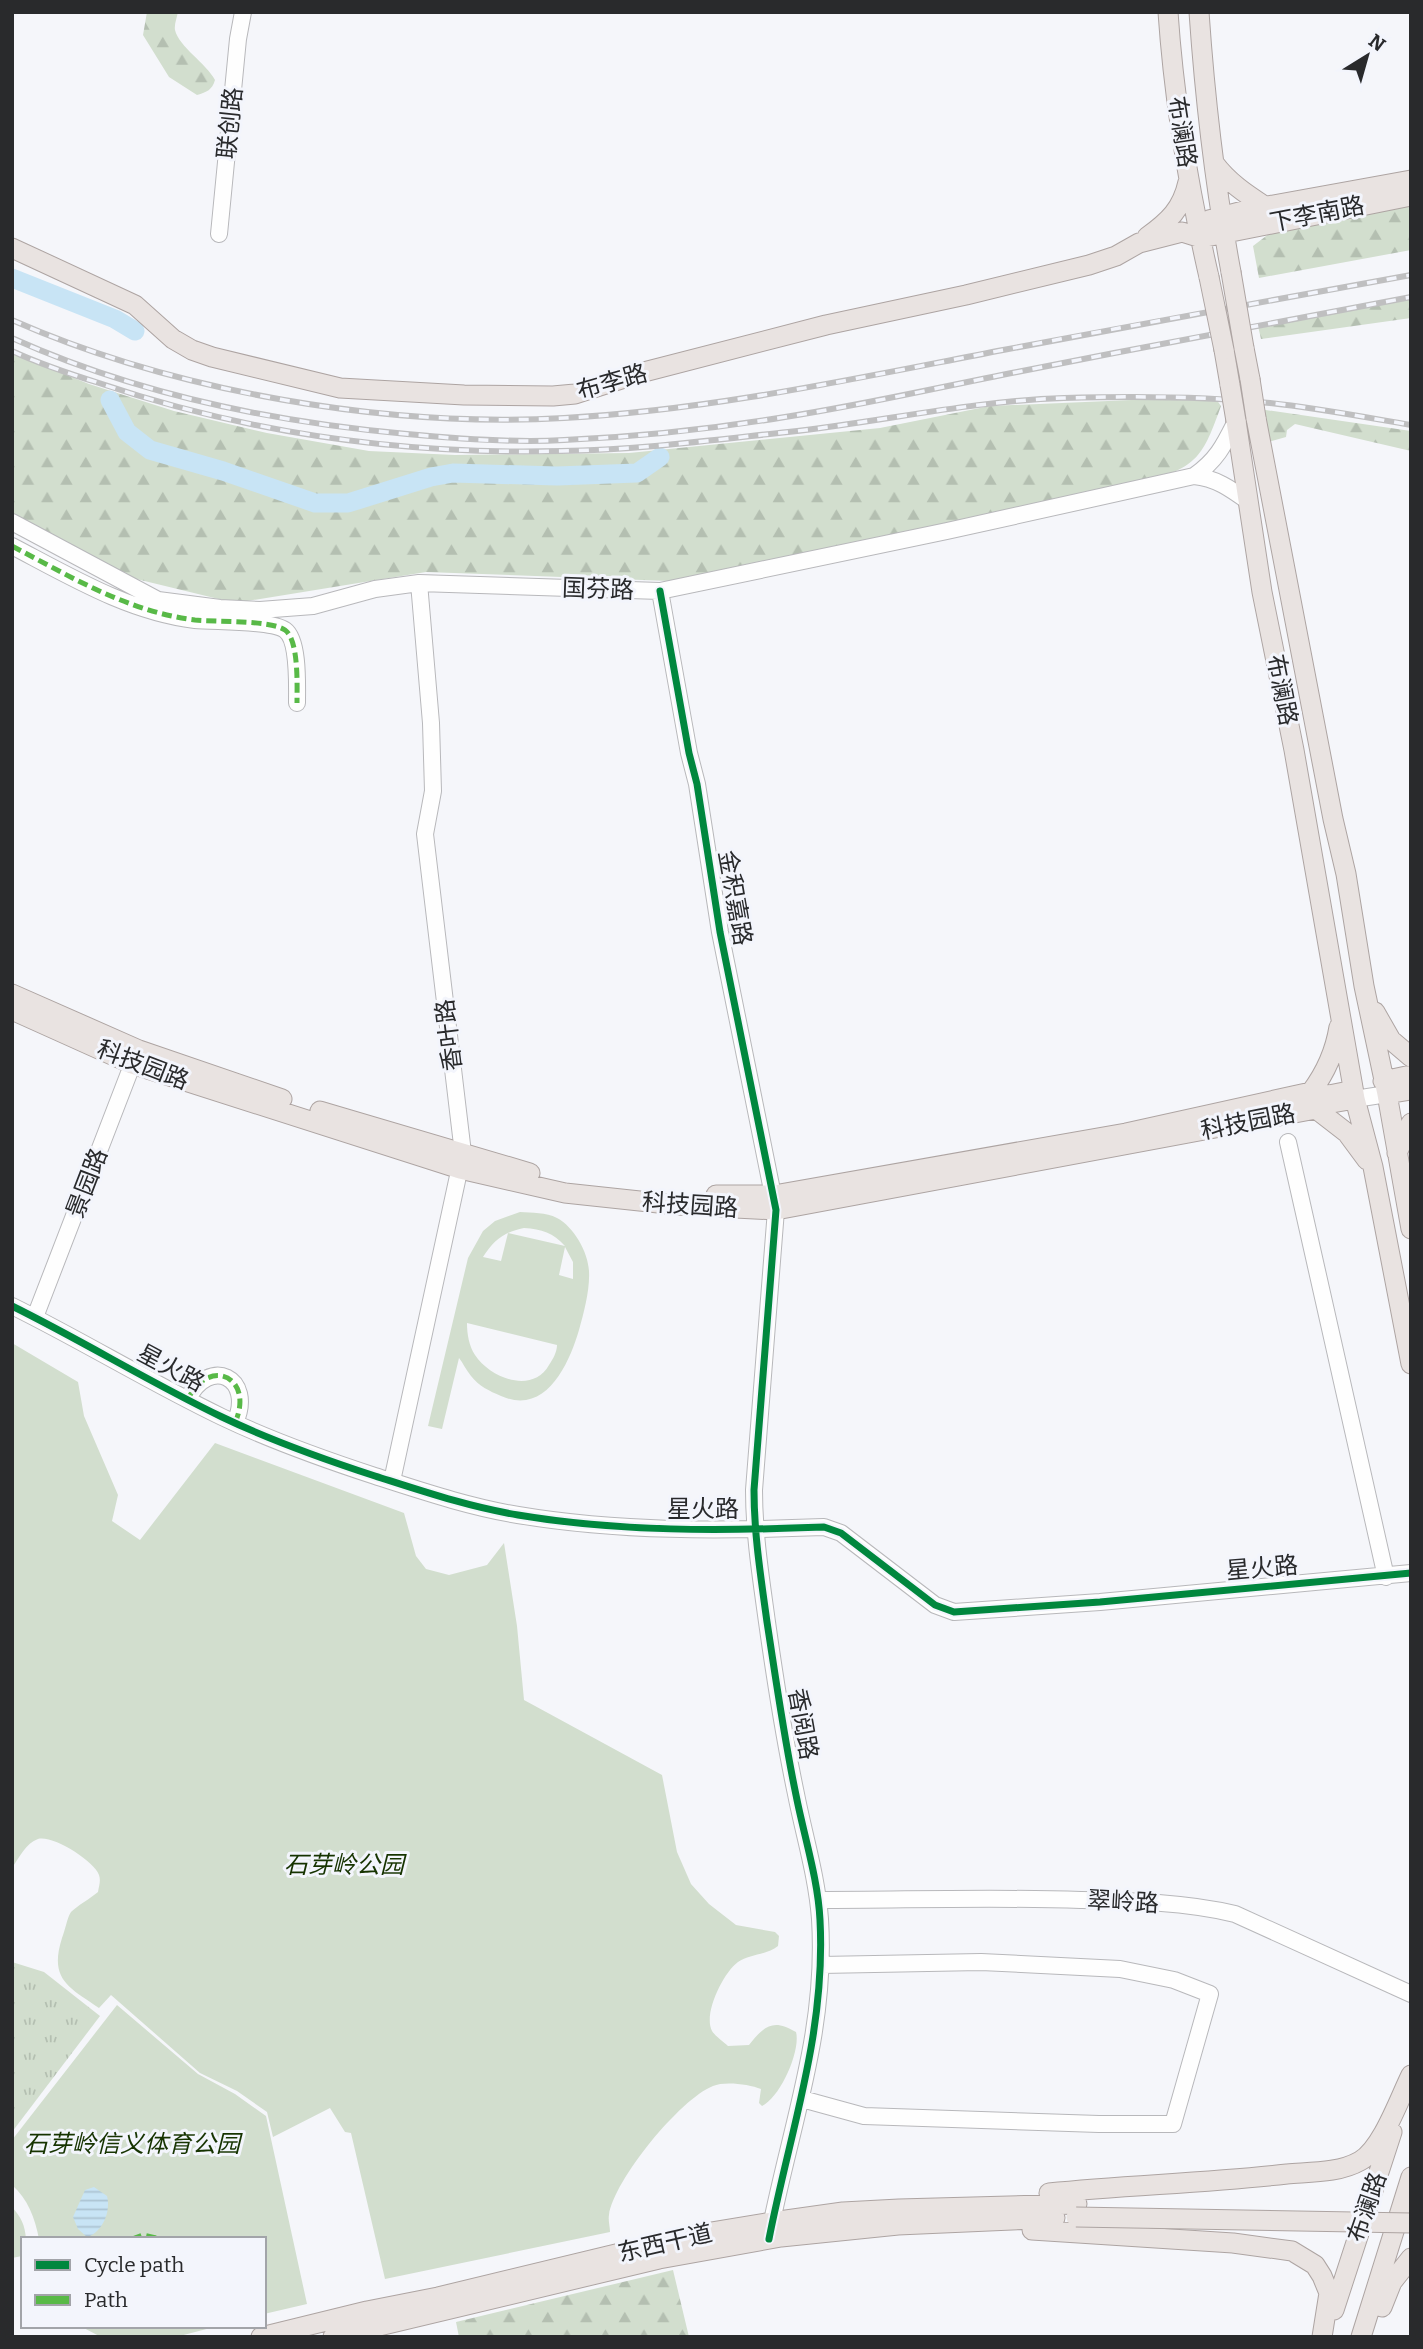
<svg xmlns="http://www.w3.org/2000/svg" width="1423" height="2349" font-family="Bitter,'Noto Sans SC',serif">
  <style>
    .grass { fill: url(#grass-tufts) }
    .forest { fill: url(#forest-firs) }
    .park { fill: #d2dece; fill-rule: evenodd }
    .water { fill: url(#water-rules) }
    .lines { fill: none; stroke-linecap: round; stroke-linejoin: round }
    .river { stroke: #c8e4f5; stroke-width: 19 }
    .minor-casing { stroke: #b8b8bb; stroke-width: 18 }
    .major-casing { stroke: #ada4a2; stroke-width: 21 }
    .minor { stroke: #fefefe; stroke-width: 16 }
    .major { stroke: #e9e3e1; stroke-width: 19 }
    .rail-casing { stroke: #bfbfc0; stroke-width: 6 }
    .rail { stroke: #f3f5fc; stroke-width: 3.5; stroke-dasharray: 10; stroke-linecap: butt }
    .major-bridge-casing { stroke: #ada4a2; stroke-width: 21; stroke-linecap: butt }
    .major-bridge { stroke: #e9e3e1; stroke-width: 19 }
    .quiet { stroke: #58b947; stroke-width: 5; stroke-dasharray: 10 5; stroke-linecap: butt }
    .cycleway-casing { stroke: #f3f5fc; stroke-width: 11 }
    .cycleway { stroke: #00873e; stroke-width: 7 }
    .labels { text-anchor: middle; stroke-width: 6; stroke-linejoin: round; paint-order: stroke }
    .street-label { font-size: 24px; fill: #292a2c; stroke: #f3f5fc }
    .park-label { font-size: 24px; font-style: italic; fill: #163300; stroke: #f3f5fc }
  </style>
  <defs>
    <pattern id="grass-tufts" width="24" height="20" patternUnits="userSpaceOnUse" patternTransform="scale(1.75)"><rect width="24" height="20" fill="#d2dece"/><path d="M3 7l-1-3M5 7V3M7 7l1-3M15 17l-1-3M17 17v-4M19 17l1-3" fill="none" stroke="#b4bfb1"/></pattern>
    <pattern id="forest-firs" width="22" height="20" patternUnits="userSpaceOnUse" patternTransform="scale(1.75)"><rect width="22" height="20" fill="#d2dece"/><path d="M5 1l3.5 6h-7zM16 11l3.5 6h-7z" fill="#b4bfb1"/></pattern>
    <pattern id="water-rules" width="6" height="5" patternUnits="userSpaceOnUse" patternTransform="scale(1.75)"><rect width="6" height="5" fill="#c8e4f5"/><path d="M0 2.5h6" fill="none" stroke="#acc4d2"/></pattern>
  </defs>
  <rect width="100%" height="100%" fill="#f5f6fa"/>
  <!-- grass -->
  <path class="grass" d="M12,1962L44,1972L100,2016L12,2132Z"/>
  <!-- forest -->
  <path class="forest" d="M147,12H178C177,17 174,25 175,30C179,47 206,63 215,80C212,90 207,92 197,95L169,77L143,35Z
    M1411,200V250L1259,278L1253,246L1282,224Z
    M1411,299V318L1261,339L1258,326Z
    M12,353L89,384L174,411L267,433L369,451L455,455L629,453L880,428L990,406L1177,398L1216,399L1221,406C1203,456 1198,467 1145,482L669,581L426,572L235,603L124,576L12,515Z
    M1259,409L1411,431V451L1295,424L1287,430L1286,437L1265,443Z
    M673,2270L689,2337H459L456,2322Z"/>
  <!-- park -->
  <path class="park" d="M520,1212C532,1213 546,1212 557,1218C574,1227 588,1252 589,1271C590,1290 584,1312 579,1330C569,1364 546,1416 501,1396C489,1391 479,1386 471,1376C466,1370 463,1363 459,1358L442,1429L428,1426L468,1258L483,1231L495,1221ZM524,1228C542,1229 553,1233 565,1246L508,1233L501,1261L483,1257C494,1240 504,1232 524,1228ZM565,1247L573,1262V1279L559,1275ZM467,1323L557,1345C557,1352 553,1359 549,1365C533,1394 491,1379 475,1355C469,1346 467,1334 467,1323Z
    M12,1343L78,1382L84,1416L118,1495L112,1521L140,1540L215,1443L404,1513L416,1556L426,1569L449,1575L487,1565L504,1543L517,1626L524,1700L662,1775L677,1852L691,1884L709,1904L736,1925L775,1932L779,1936L778,1946C767,1955 750,1954 738,1962C723,1973 703,2014 712,2031C715,2036 724,2042 728,2046L749,2045C764,2026 773,2018 796,2032C801,2051 780,2098 762,2106L759,2103L761,2089C749,2084 724,2081 713,2086C680,2099 614,2180 609,2215C608,2220 610,2227 610,2232L385,2279L351,2133L345,2132L330,2108L273,2137L267,2112L237,2091L200,2073L111,1995L99,2008C68,1987 49,1979 62,1938C65,1931 67,1918 71,1912C77,1906 91,1898 98,1892C99,1886 101,1881 99,1875C94,1861 53,1835 38,1839C26,1843 19,1858 12,1868Z
    M117,2005L198,2074L235,2094L266,2116L307,2304L264,2314V2239H39C35,2218 28,2199 12,2185V2140Z
    M12,2207C21,2217 25,2225 26,2239H23L22,2256L12,2258Z
    M80,2326H218L176,2337H101Z"/>
  <!-- water -->
  <path class="water" d="M94,2187L107,2196C111,2211 103,2232 87,2237L78,2229L73,2217L85,2190Z"/>
  <g class="lines">
    <!-- river -->
    <path class="river" d="M12,278L115,319L135,331
      M110,400L127,432L150,450L223,471L315,503H348L431,477L453,473L557,476L637,473L660,457"/>
    <defs>
      <path id="minor" d="M219,234L238,39L243,12
        M1194,476C1217,460 1224,445 1236,421
        M12,522L158,600L220,608L260,610L313,606L375,589L419,583L660,591L947,531L1194,476C1216,478 1231,489 1249,502
        M12,546C71,577 129,612 195,620C215,622 271,620 285,630C299,640 297,686 297,703
        M660,591L689,753L697,784L720,932L776,1210L754,1490C754,1535 761,1578 767,1622C775,1679 784,1737 796,1794C804,1835 817,1877 820,1919C827,2031 791,2124 770,2231
        M1355,1099L1387,1094
        M1288,1142L1386,1577
        M12,1306C83,1341 151,1383 222,1417C272,1441 323,1459 375,1476C422,1491 469,1507 518,1515C619,1532 722,1531 824,1527L841,1533L935,1605L954,1612L1100,1602L1411,1573
        M35,1317L136,1055
        M188,1399C209,1356 255,1377 235,1423
        M392,1481L463,1153L425,834L433,791L431,723L419,583
        M818,1900C905,1900 993,1897 1081,1900C1132,1901 1185,1902 1235,1914L1411,1994
        M802,2099L864,2116L1099,2124H1173L1210,1994L1174,1980L1120,1969L981,1962L821,1965"/>
      <path id="major" d="M1168,12C1174,101 1189,190 1209,277
        M1199,12C1205,99 1215,186 1231,272
        M1214,163C1228,182 1246,194 1266,207
        M1209,220L1251,209L1411,180
        M1147,237C1169,221 1182,209 1188,182
        M12,248L135,305L173,339L192,350L212,357L340,388L464,395L553,396L575,394L640,373L826,325L966,295L1089,265L1116,256L1139,243L1182,232L1201,238L1411,196
        M1244,348L1250,379
        M1224,350L1230,385
        M1256,418L1333,819L1346,874L1364,986L1387,1094L1411,1229
        M1236,421L1262,592L1294,750L1355,1099L1373,1167L1411,1364
        M12,994L139,1050L282,1099
        M12,1010L132,1064L460,1169L565,1193L677,1205L776,1210L1316,1109L1332,1103L1355,1099
        M1375,1012L1391,1040L1411,1057
        M1383,1081L1411,1075
        M1311,1092C1326,1072 1335,1052 1339,1027
        M1387,1094L1411,1090
        M1316,1109L1347,1133L1367,1160
        M320,1111L530,1173
        M1397,1153L1411,1123
        M716,1195H774L1126,1133L1311,1092L1329,1095L1344,1092
        M1049,2193C1128,2185 1208,2183 1287,2174C1311,2172 1339,2173 1360,2161C1382,2149 1400,2097 1411,2075
        M1032,2230L1233,2243L1292,2251L1315,2265L1322,2276L1329,2293L1322,2337
        M1382,2307L1392,2282L1411,2258
        M1334,2310L1392,2132
        M261,2337L367,2311L438,2297L699,2234L772,2222L843,2212L899,2209L1077,2204
        M333,2337L659,2259L781,2237L898,2225L1055,2218
        M1361,2337L1411,2177"/>
    </defs>
    <!-- minor casing -->
    <use href="#minor" class="minor-casing"/>
    <!-- major casing -->
    <use href="#major" class="major-casing"/>
    <!-- minor -->
    <use href="#minor" class="minor"/>
    <!-- major -->
    <use href="#major" class="major"/>
    <defs>
      <path id="rail" d="M12,320C175,392 387,428 564,418C712,410 857,378 1003,350C1138,324 1275,300 1411,275
        M12,338C136,394 272,422 407,434C459,439 512,443 564,440C638,437 712,429 785,417C863,405 940,387 1017,372C1148,346 1279,322 1411,297
        M12,351C40,364 70,374 99,383C247,433 405,455 561,451C637,450 713,440 788,432C880,422 971,401 1064,398C1132,396 1202,396 1270,403C1317,408 1364,417 1411,425"/>
    </defs>
    <!-- rail casing -->
    <use href="#rail" class="rail-casing"/>
    <!-- rail -->
    <use href="#rail" class="rail"/>
    <defs>
      <path id="major-bridge" d="M1231,272L1244,348
        M1209,277L1224,350
        M1250,379L1256,418
        M1230,385L1236,421
        M1076,2217L1411,2223"/>
    </defs>
    <!-- major-bridge casing -->
    <use href="#major-bridge" class="major-bridge-casing"/>
    <!-- major-bridge -->
    <use href="#major-bridge" class="major-bridge"/>
    <!-- quiet -->
    <path class="quiet" d="M12,546C71,577 129,612 195,620C215,622 271,620 285,630C299,640 297,686 297,703
      M188,1399C209,1356 255,1377 235,1423
      M132,2239L143,2235L161,2239"/>
    <defs>
      <path id="cycleway" d="M660,591L689,753L697,784L720,932L776,1210L754,1490C754,1535 761,1578 767,1622C776,1680 784,1738 796,1795C804,1836 818,1879 820,1920C826,2033 790,2131 769,2239
        M12,1306C83,1341 151,1383 222,1417C272,1441 323,1459 375,1476C422,1491 469,1507 518,1515C619,1532 722,1531 824,1527L841,1533L935,1605L954,1612L1100,1602L1411,1573"/>
    </defs>
    <!-- cycleway casing -->
    <use href="#cycleway" class="cycleway-casing"/>
    <!-- cycleway -->
    <use href="#cycleway" class="cycleway"/>
  </g>
  <g class="labels">
    <!-- street labels -->
    <g class="street-label">
      <text transform="translate(230 123) rotate(-84)" y="8">联创路</text>
      <text transform="translate(1182 132) rotate(81)" y="8">布澜路</text>
      <text transform="translate(1317 214) rotate(-11)" y="8">下李南路</text>
      <text transform="translate(612 382) rotate(-16)" y="8">布李路</text>
      <text transform="translate(598 589) rotate(2)" y="8">国芬路</text>
      <text transform="translate(1282 690) rotate(79)" y="8">布澜路</text>
      <text transform="translate(735 898) rotate(80)" y="8">金积嘉路</text>
      <text transform="translate(449 1035) rotate(-97)" y="8">香叶路</text>
      <text transform="translate(143 1065) rotate(21)" y="8">科技园路</text>
      <text transform="translate(1248 1122) rotate(-11)" y="8">科技园路</text>
      <text transform="translate(87 1183) rotate(-69)" y="8">景园路</text>
      <text transform="translate(690 1205) rotate(4)" y="8">科技园路</text>
      <text transform="translate(171 1368) rotate(28)" y="8">星火路</text>
      <text x="703" y="1517">星火路</text>
      <text transform="translate(1262 1568) rotate(-5)" y="8">星火路</text>
      <text transform="translate(803 1724) rotate(80)" y="8">香阅路</text>
      <text transform="translate(1123 1902) rotate(3)" y="8">翠岭路</text>
      <text transform="translate(1367 2207) rotate(-71)" y="8">布澜路</text>
      <text transform="translate(665 2243) rotate(-13)" y="8">东西干道</text>
    </g>
    <!-- park labels -->
    <g class="park-label">
      <text x="344" y="1873">石芽岭公园</text>
      <text x="132" y="2152">石芽岭信义体育公园</text>
    </g>
  </g>
  <!-- border -->
  <rect width="1423" height="2349" fill="none" stroke="#292a2c" stroke-width="28"/>
  <!-- legend -->
  <rect x="21" y="2237" width="245" height="91" fill="#f3f5fc" stroke="#a2a4a9" stroke-width="2"/>
  <rect x="35" y="2260" width="35" height="10" fill="#00873e" stroke="#a2a4a9" stroke-width="2"/>
  <text x="84" y="2272" font-size="21" fill="#292a2c">Cycle path</text>
  <rect x="35" y="2295" width="35" height="10" fill="#58b947" stroke="#a2a4a9" stroke-width="2"/>
  <text x="84" y="2307" font-size="21" fill="#292a2c">Path</text>
  <!-- north arrow -->
  <g transform="translate(1367 56) rotate(37)" stroke="#f3f5fc" stroke-width="5" paint-order="stroke">
  <path d="M0-5L12 26L0 18L-12 26Z" fill="#292a2c"/>
  <text y="-10" font-size="19" font-weight="bold" text-anchor="middle" fill="#292a2c">N</text>
  </g>
</svg>
